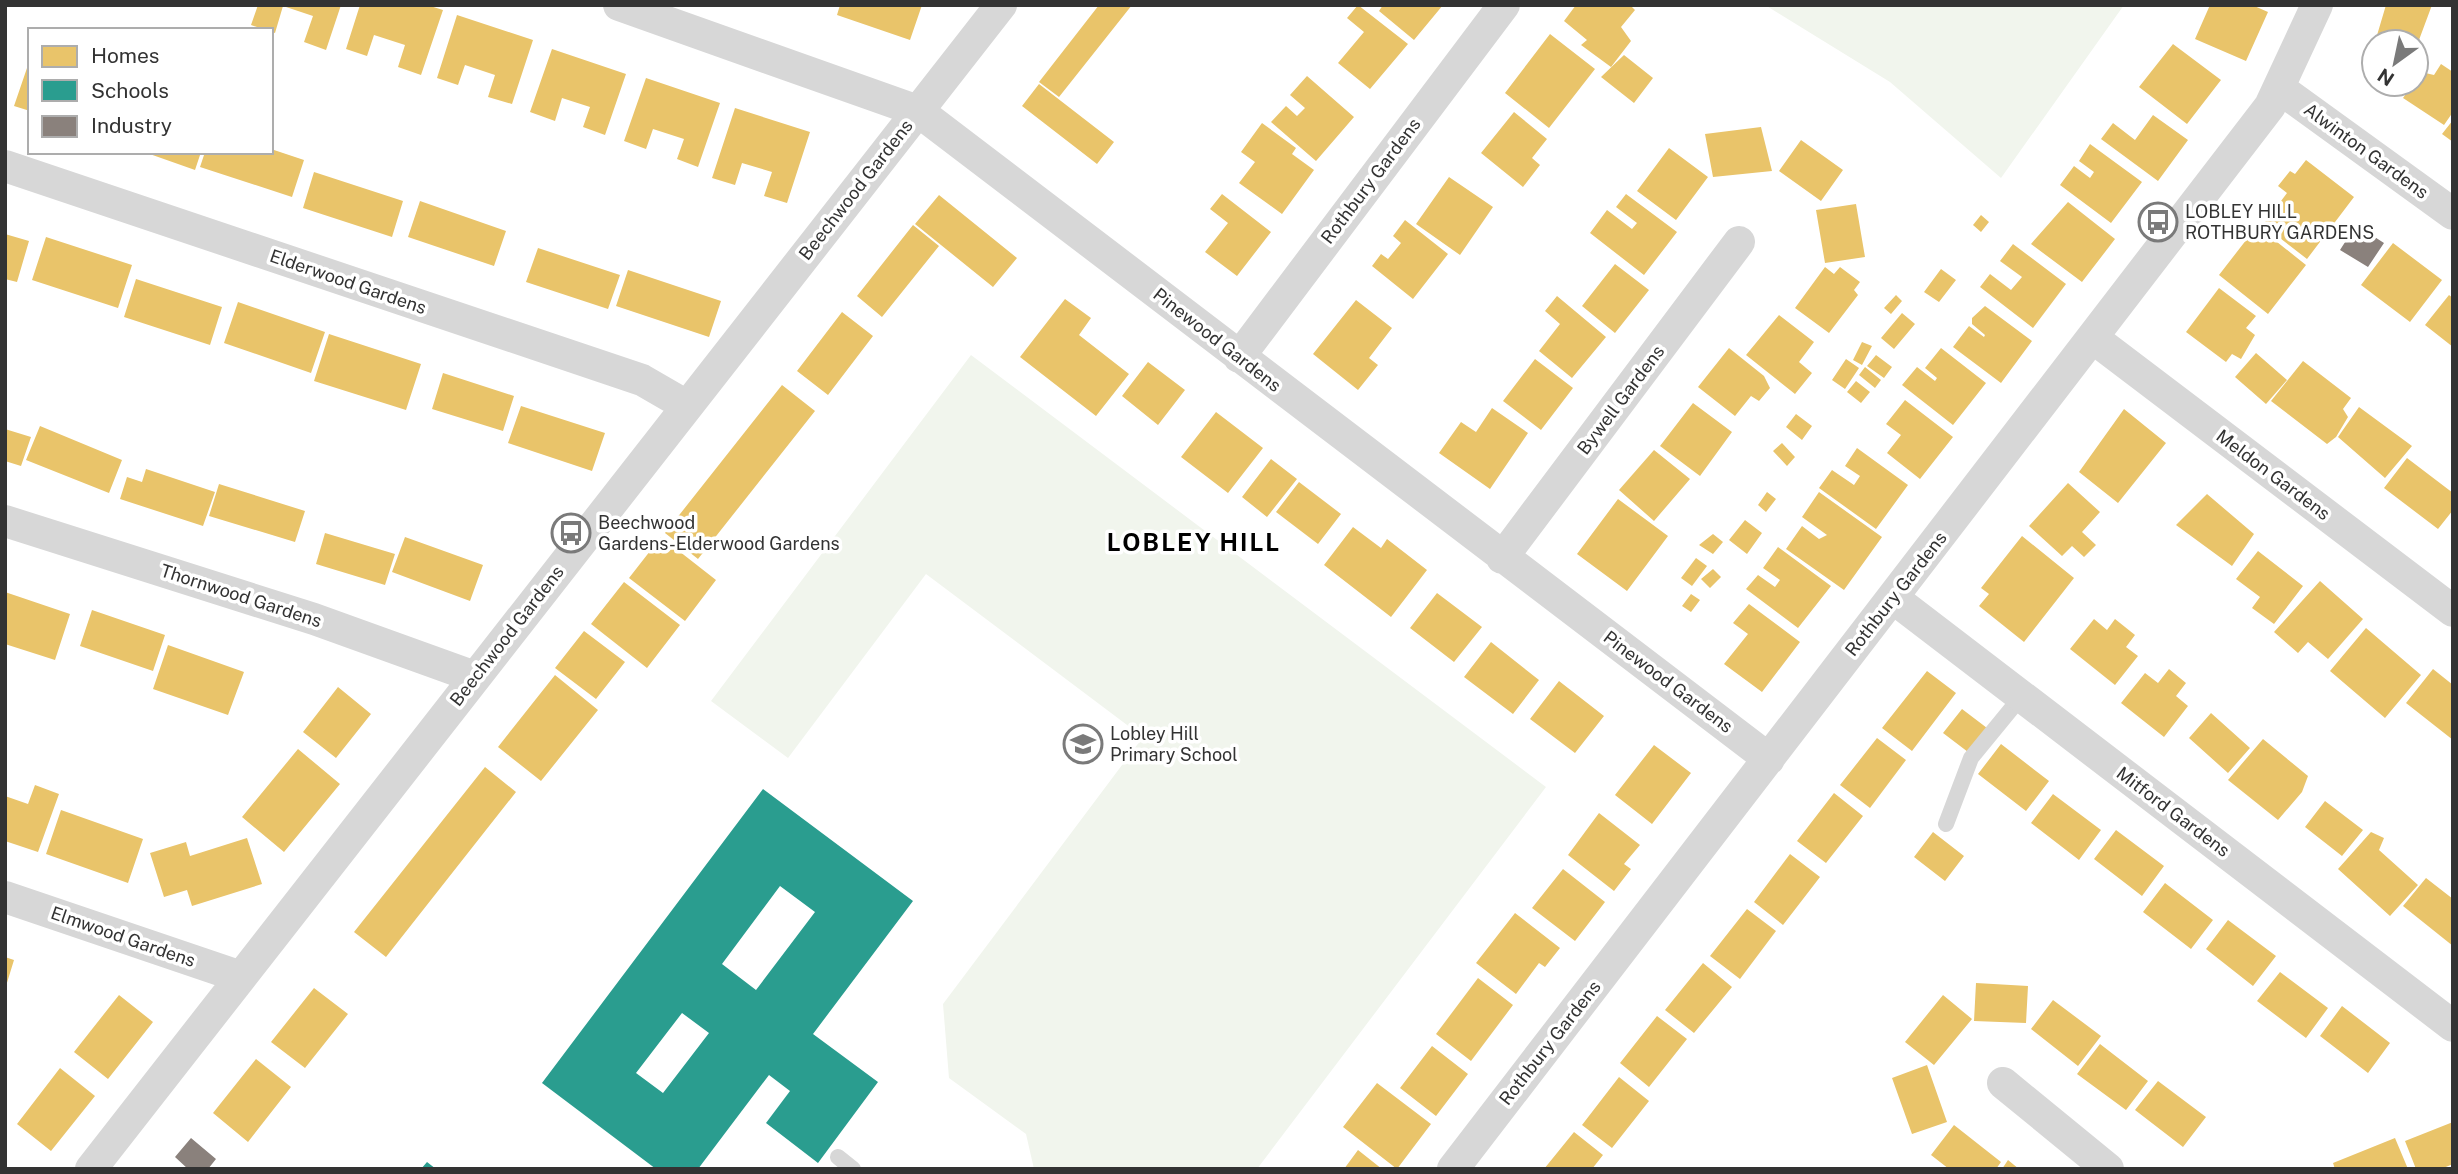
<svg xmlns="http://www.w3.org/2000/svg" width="2458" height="1174" font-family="'Public Sans',sans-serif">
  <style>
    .green { fill: #f1f5ed }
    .homes { fill: #e9c46a }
    .schools { fill: #2a9d8f; fill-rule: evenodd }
    .industry { fill: #8a817c }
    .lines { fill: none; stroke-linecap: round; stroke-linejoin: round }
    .lane { stroke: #d7d7d7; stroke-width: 16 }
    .street { stroke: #d7d7d7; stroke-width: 32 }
    .labels { text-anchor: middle; stroke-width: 7; stroke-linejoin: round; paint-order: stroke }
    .street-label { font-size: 18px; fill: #333; stroke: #fff }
    .poi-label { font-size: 18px; fill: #333; stroke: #fff; text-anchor: start }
    .district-label { font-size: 24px; font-weight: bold; letter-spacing: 2px; fill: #000; stroke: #fff }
  </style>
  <rect width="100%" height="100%" fill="#fff"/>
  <!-- green -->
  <path class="green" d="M1765,5H2124L2001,178L1890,82Z
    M971,355L1546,787L1257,1169H1034L1026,1134L949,1078L943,1004L1143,737L926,574L788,758L711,701Z"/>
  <!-- homes -->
  <path class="homes" d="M258,5H341L326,50L304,42L313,16L283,6L275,33L251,25Z
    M360,5H427L443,10L421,75L398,67L405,45L374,35L367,56L346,49Z
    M840,5H922L910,40L837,15Z
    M1099,5H1132L1059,97L1039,82Z
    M1358,5L1408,44L1370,89L1338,63L1364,32L1347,18Z
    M1383,5H1443L1414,40L1379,11Z
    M1576,5H1630L1635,10L1621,27L1631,41L1611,67L1581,45L1587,40L1564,21Z
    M2210,5H2252L2268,12L2246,61L2195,39Z
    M2386,5H2432L2416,48V42H2375Z
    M457,15L533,40L512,104L488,97L495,75L465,65L458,85L437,78Z
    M1550,34L1595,69L1549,128L1505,93Z
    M2173,44L2221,80L2187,124L2139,87Z
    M2373,47L2374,48V66L2368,65Z
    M552,49L626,74L605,135L583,127L590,107L562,98L555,121L530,112Z
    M1624,55L1653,78L1634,103L1601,77Z
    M2441,64L2453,72V112L2444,125L2403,98L2413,84H2416L2421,72L2434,75Z
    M27,68L30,69V111L14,106Z
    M1307,76L1354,117L1316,161L1271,122L1286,106L1297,116L1305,108L1290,95Z
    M646,78L720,103L698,167L677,159L684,139L653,129L646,149L624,141Z
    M1039,84L1114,142L1097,164L1022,106Z
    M735,108L810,132L787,203L764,196L772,172L742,163L735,185L712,178Z
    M1514,112L1547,139L1532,158L1540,165L1523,187L1481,153Z
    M2153,115L2188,140L2158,181L2101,139L2113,123L2135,140Z
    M2453,120V142L2442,134Z
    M1262,123L1296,148L1292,154L1314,170L1282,214L1239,183L1255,162L1241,152Z
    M1761,127L1772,171L1713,177L1705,134Z
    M1801,140L1843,170L1821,201L1779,171Z
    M2090,144L2142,182L2111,223L2060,185L2074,166L2090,178L2094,172L2079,161Z
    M1669,148L1708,177L1676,220L1637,191Z
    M271,149L304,160L292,197L200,167L205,152H271Z
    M144,152H201L195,170Z
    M2306,160L2354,197L2307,259L2263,225L2287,193L2278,186L2290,171L2295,174Z
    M314,172L403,201L392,237L303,208Z
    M1449,177L1493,207L1460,255L1416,224Z
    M1222,194L1271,232L1237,276L1205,252L1228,223L1210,209Z
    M1626,194L1677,232L1644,275L1590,233L1607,210L1632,229L1637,223L1616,207Z
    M939,195L1017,258L993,287L915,224Z
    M420,201L506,231L494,266L408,237Z
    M2068,202L2115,239L2082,282L2031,244Z
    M1856,204L1865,257L1825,263L1816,210Z
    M1981,215L1989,222L1981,232L1973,225Z
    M1405,220L1448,254L1413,299L1372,266L1381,254L1388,259L1401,243L1393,236Z
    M913,225L939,246L882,317L857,296Z
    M2257,226L2306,265L2268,314L2219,275Z
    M5,234L29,241L17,282L5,279Z
    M46,237L132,265L118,308L32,280Z
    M2393,243L2442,280L2410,322L2361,285Z
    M2013,244L2066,284L2033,328L1980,287L1990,274L2011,290L2022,277L2000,261Z
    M538,248L620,275L608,309L526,282Z
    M1615,264L1649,290L1615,333L1582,306Z
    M1825,267L1834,274L1840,267L1860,282L1854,290L1858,295L1829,333L1795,308Z
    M1941,269L1956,280L1939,302L1924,292Z
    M628,270L721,301L709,337L616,306Z
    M136,279L222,307L210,345L124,317Z
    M2219,288L2256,316L2246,328L2255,335L2241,359L2232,354L2226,362L2186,332Z
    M1896,295L1902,301L1891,314L1884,308Z
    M2449,295L2453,298V347L2425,325Z
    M1557,296L1606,337L1572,378L1539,351L1560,324L1545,311Z
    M1065,299L1091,318L1079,335L1129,374L1096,416L1020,357Z
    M1356,300L1392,328L1369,358L1378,365L1358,390L1313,354Z
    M238,302L325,332L311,373L224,343Z
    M1985,306L2032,341L2001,383L1953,347L1969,326L1984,337L1985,335L1972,324V318Z
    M842,312L873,336L828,395L797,371Z
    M1902,313L1915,324L1894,349L1881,338Z
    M1779,315L1814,342L1799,362L1812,373L1795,394L1746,355Z
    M329,334L421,364L406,410L314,381Z
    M1862,342L1872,346L1862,365L1853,360Z
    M1729,348L1764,376L1770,388L1759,401L1751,396L1735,416L1698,387Z
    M1941,348L1986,383L1953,425L1902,385L1917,367L1935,381L1937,378L1925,368Z
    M2256,353L2287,380L2266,404L2235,377Z
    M1876,355L1892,367L1884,378L1867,366Z
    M1535,359L1573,388L1541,430L1503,401Z
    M1846,359L1859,368L1845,389L1832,380Z
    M2303,361L2351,398L2343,409L2348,417L2336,437L2327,444L2271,401Z
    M1148,362L1185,390L1158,425L1122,396Z
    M1865,367L1881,380L1875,388L1859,375Z
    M443,373L514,396L503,431L432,409Z
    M1856,381L1870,392L1861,403L1847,392Z
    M782,385L815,411L698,559L665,533Z
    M1905,400L1953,437L1920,479L1887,453L1901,435L1886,424Z
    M1693,403L1732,432L1700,476L1660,446Z
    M521,406L605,433L592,471L508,443Z
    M2359,407L2412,446L2385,478L2338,437Z
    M1492,408L1528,433L1490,489L1439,453L1461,422L1476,432Z
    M2124,409L2166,443L2118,503L2079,472Z
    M1216,412L1263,448L1228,493L1181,457Z
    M1796,414L1812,426L1802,440L1786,427Z
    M40,426L122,460L109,493L26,460Z
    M5,429L31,437L21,466L5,461Z
    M1782,443L1795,457L1787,466L1773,451Z
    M1857,448L1908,485L1876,529L1819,488L1832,470L1854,485L1860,476L1845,466Z
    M1654,450L1690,479L1654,521L1619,490Z
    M2407,458L2453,493V510L2438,529L2384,488Z
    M1271,459L1297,479L1267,517L1242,497Z
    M146,469L215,492L203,526L120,499L127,477L142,482Z
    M1299,482L1341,514L1318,544L1276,512Z
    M2068,483L2100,512L2082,532L2096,545L2084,557L2072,546L2062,556L2029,526Z
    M219,484L305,511L295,542L209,516Z
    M1767,492L1776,499L1766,512L1758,505Z
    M1819,492L1882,537L1844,590L1786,549L1802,526L1819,539L1827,535L1802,517Z
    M2207,494L2254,534L2232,566L2176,525Z
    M1618,499L1668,536L1627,591L1577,554Z
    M1745,520L1762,533L1747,554L1729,540Z
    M1353,527L1381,548L1387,539L1427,570L1391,617L1324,565Z
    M325,533L395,554L385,585L316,564Z
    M1713,534L1723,542L1713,554L1699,545Z
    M2022,536L2074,578L2024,642L1979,606L1989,594L1981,588Z
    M405,537L483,565L470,601L392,572Z
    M661,537L716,580L685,621L629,578Z
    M1778,547L1831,586L1798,628L1746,589L1758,575L1775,587L1780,580L1763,568Z
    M2258,551L2303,586L2274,624L2252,608L2260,597L2236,579Z
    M1696,558L1707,566L1692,586L1681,578Z
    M1713,569L1721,577L1710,588L1701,579Z
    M2320,581L2363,619L2328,659L2308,642L2298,653L2274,632Z
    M624,582L680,625L647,668L591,624Z
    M5,592L70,614L55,660L5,644Z
    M1437,593L1482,627L1454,662L1410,628Z
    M1691,594L1700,600L1691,612L1682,606Z
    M1749,604L1800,642L1762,692L1724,664L1748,634L1733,623Z
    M92,610L165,635L153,671L80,646Z
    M2094,619L2107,630L2115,619L2135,635L2126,647L2138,656L2115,685L2070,649Z
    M2366,628L2421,675L2385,718L2330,671Z
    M584,631L625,662L596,699L555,668Z
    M1491,642L1539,680L1513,714L1464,677Z
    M168,645L244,672L228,715L153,689Z
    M2169,669L2186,683L2176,696L2188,706L2164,737L2121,703L2145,673L2158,683Z
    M2433,669L2453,685V740L2406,703Z
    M1927,671L1956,693L1912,751L1882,728Z
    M555,675L598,710L541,781L498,747Z
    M1559,681L1604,716L1575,753L1530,719Z
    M338,687L371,714L336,758L303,732Z
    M1962,709L1987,728L1968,752L1943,733Z
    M2211,713L2250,748L2228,773L2189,738Z
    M1877,738L1906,760L1870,808L1840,785Z
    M2263,739L2308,776L2302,792L2278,820L2228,780Z
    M2001,744L2049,781L2026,811L1978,774Z
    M1654,745L1691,773L1652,824L1615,795Z
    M298,749L340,784L284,852L242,817Z
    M485,767L516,792L386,957L354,932Z
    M35,785L59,794L38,852L5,841V796L28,804Z
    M1834,793L1863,816L1826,863L1797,841Z
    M2053,794L2101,830L2079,860L2031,823Z
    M2325,801L2363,830L2342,856L2305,827Z
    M61,810L143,839L128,883L46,854Z
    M1599,813L1640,845L1624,864L1631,869L1614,891L1568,855Z
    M2116,830L2164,866L2142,896L2094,859Z
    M1933,832L1964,856L1945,881L1914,857Z
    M2371,832L2384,838L2379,850L2418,885L2390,916L2338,869Z
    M247,838L262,884L192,906L187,890L164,897L150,853L186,842L190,856Z
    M1790,854L1820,877L1783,925L1754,902Z
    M1563,869L1605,902L1575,941L1532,908Z
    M2426,878L2453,899V946L2403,906Z
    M2165,883L2213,920L2191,949L2143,912Z
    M1747,909L1776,931L1740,979L1710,956Z
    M1515,913L1560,948L1545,967L1539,963L1516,994L1476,963Z
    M2228,920L2276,956L2253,986L2206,949Z
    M5,957L14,960L6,986H5Z
    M1703,963L1732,987L1694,1033L1665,1010Z
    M2280,972L2328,1008L2306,1038L2257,1001Z
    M1478,978L1513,1005L1471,1061L1436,1034Z
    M1976,983L2028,986L2026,1023L1974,1021Z
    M314,988L348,1014L305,1068L271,1042Z
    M119,995L153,1022L108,1079L74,1052Z
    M1943,995L1972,1019L1934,1065L1905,1042Z
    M2053,1000L2101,1036L2078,1066L2031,1029Z
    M2342,1006L2390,1043L2368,1073L2320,1036Z
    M1657,1016L1687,1039L1649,1087L1620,1063Z
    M2100,1044L2148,1081L2126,1110L2077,1074Z
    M1432,1046L1468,1074L1436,1116L1400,1088Z
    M256,1059L291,1087L248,1142L213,1113Z
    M1927,1065L1947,1122L1912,1134L1892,1078Z
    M60,1068L95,1096L51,1151L17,1124Z
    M1619,1077L1649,1101L1612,1148L1582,1125Z
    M2158,1081L2206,1117L2183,1147L2135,1110Z
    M1377,1083L1431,1124L1397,1169L1343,1127Z
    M2453,1122V1164L2441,1169H2416L2405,1141Z
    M1954,1125L2001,1162L1996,1169H1949L1931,1155Z
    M1574,1132L1603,1155L1592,1169H1544Z
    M2395,1138L2408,1169H2335L2333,1163Z
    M1358,1150L1382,1169H1344Z
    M2008,1160L2019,1169H2002Z"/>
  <!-- schools -->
  <path class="schools" d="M763,789L913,901L813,1034L878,1082L818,1163L766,1123L790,1091L769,1075L698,1169H656L542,1083ZM780,886L815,912L756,990L722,964ZM682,1013L709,1033L663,1093L636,1073Z
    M427,1162L436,1169H421Z"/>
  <!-- industry -->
  <path class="industry" d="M2356,225L2384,243L2368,267L2340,250Z
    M191,1138L216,1159L208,1169H188L175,1157Z"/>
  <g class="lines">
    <!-- lane -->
    <path class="lane" d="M1946,824L1971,758L2021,697
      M838,1157L853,1169"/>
    <!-- street -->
    <path class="street" d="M619,5L918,111L1769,759
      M2279,88L2453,214
      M5,166L642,380L687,406
      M2093,338L2453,611
      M1239,357L1504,5
      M5,521L314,619L475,677
      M1502,558L1739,242
      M1893,598L2453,1026
      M5,897L241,977
      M2003,1083L2108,1169
      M91,1169L1001,5
      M1453,1169L2270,106L2317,5"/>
  </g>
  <!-- icons -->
  <defs>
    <symbol id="bus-ring" viewBox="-11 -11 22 22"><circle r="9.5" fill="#fff" stroke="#7a7a7a" stroke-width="1.5"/><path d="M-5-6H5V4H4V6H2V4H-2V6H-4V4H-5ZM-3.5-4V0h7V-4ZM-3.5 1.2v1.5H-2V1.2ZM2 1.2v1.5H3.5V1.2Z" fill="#7a7a7a"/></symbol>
    <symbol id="school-ring" viewBox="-11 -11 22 22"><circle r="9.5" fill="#fff" stroke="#7a7a7a" stroke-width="1.5"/><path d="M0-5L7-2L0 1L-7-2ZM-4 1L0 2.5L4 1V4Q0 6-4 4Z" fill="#7a7a7a"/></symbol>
  </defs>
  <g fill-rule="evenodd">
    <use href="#bus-ring" x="2136" y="200" width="44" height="44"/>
    <use href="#bus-ring" x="549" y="511" width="44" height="44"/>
    <use href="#school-ring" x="1061" y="722" width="44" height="44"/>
  </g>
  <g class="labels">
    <!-- street labels -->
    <g class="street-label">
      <text transform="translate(2366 151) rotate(36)" y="6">Alwinton Gardens</text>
      <text transform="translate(1371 181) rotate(-53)" y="6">Rothbury Gardens</text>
      <text transform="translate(856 190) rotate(-52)" y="6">Beechwood Gardens</text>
      <text transform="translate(348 282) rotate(19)" y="6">Elderwood Gardens</text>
      <text transform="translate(1217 340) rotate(38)" y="6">Pinewood Gardens</text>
      <text transform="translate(1621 400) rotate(-53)" y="6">Bywell Gardens</text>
      <text transform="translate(2273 475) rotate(37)" y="6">Meldon Gardens</text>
      <text transform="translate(1896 594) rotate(-52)" y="6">Rothbury Gardens</text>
      <text transform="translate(241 596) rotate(18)" y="6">Thornwood Gardens</text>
      <text transform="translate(507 636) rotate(-52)" y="6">Beechwood Gardens</text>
      <text transform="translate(1668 682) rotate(37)" y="6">Pinewood Gardens</text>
      <text transform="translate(2173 812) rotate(37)" y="6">Mitford Gardens</text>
      <text transform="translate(123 937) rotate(19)" y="6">Elmwood Gardens</text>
      <text transform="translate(1550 1043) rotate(-52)" y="6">Rothbury Gardens</text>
    </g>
    <!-- poi labels -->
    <g class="poi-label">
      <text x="2185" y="218">LOBLEY HILL<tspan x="2185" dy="21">ROTHBURY GARDENS</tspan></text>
      <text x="598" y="529">Beechwood<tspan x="598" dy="21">Gardens-Elderwood Gardens</tspan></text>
      <text x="1110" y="740">Lobley Hill<tspan x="1110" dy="21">Primary School</tspan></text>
    </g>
    <!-- district labels -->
    <g class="district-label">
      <text x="1194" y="551">LOBLEY HILL</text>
    </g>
  </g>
  <!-- border -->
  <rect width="2458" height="1174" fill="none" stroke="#333333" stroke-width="14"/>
  <!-- legend -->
  <rect x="28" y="28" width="245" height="126" fill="#ffffff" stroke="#adadad" stroke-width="2"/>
  <rect x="42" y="46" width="35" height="21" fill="#e9c46a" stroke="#adadad" stroke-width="2"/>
  <text x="91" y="63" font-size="21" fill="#333333">Homes</text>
  <rect x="42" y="80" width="35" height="21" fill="#2a9d8f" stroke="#adadad" stroke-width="2"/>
  <text x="91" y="98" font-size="21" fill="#333333">Schools</text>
  <rect x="42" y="116" width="35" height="21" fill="#8a817c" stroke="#adadad" stroke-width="2"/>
  <text x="91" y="133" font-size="21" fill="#333333">Industry</text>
  <!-- north arrow -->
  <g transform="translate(2395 63) rotate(213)"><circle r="33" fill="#ffffff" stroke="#adadad" stroke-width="2"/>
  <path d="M0-5L12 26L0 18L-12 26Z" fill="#7a7a7a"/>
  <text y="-10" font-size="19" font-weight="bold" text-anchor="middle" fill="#333333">N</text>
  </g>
</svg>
